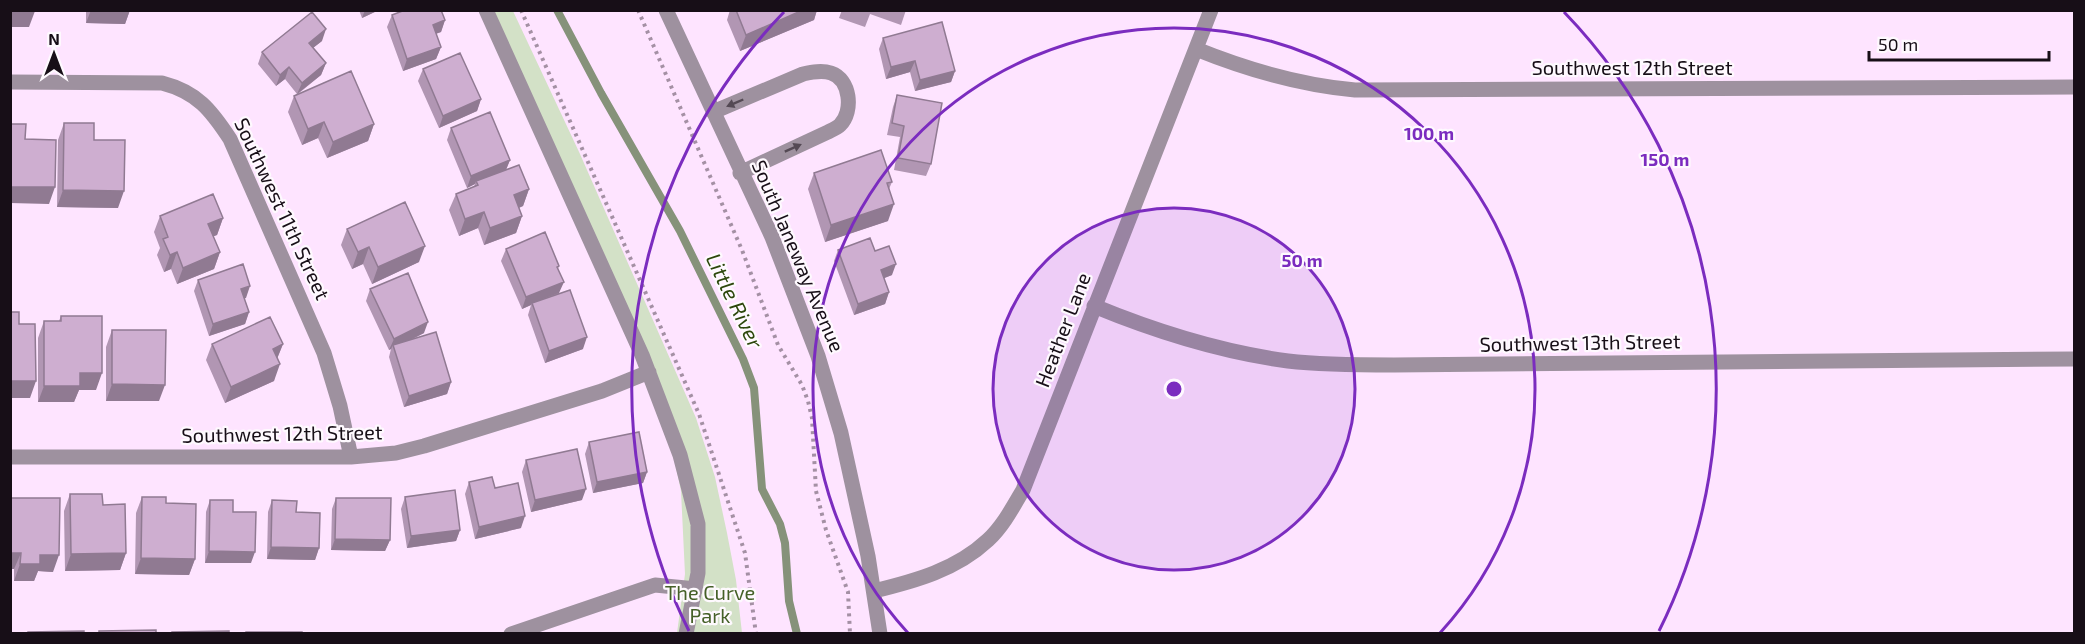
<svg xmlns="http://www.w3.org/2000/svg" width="2085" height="644" font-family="'Exo 2',sans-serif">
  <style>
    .green { fill: #d3e1c7 }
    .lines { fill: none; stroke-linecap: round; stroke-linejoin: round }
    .stream { stroke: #86927a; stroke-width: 8 }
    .path { stroke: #a490a4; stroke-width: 4; stroke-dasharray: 3 4.5; stroke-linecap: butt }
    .minor { stroke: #9e919f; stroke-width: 15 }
    .wall { fill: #b196b3 }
    .shaded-wall { fill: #907a92 }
    .building { fill: #ceaed0; stroke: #907a92; stroke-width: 1.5 }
    .oneway { fill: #544954 }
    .ring { fill: none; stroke: #7b2cbf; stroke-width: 3 }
    .labels { text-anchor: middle; stroke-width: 4.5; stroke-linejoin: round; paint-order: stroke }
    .street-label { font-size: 20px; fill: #170e17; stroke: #fef9fe }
    .park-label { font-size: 20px; fill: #456028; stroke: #fef9fe }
    .water-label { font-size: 21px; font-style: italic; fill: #2d470c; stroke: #fef9fe }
    .centre { fill: #7b2cbf; stroke: #fef9fe; stroke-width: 3 }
    .ring-label { font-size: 18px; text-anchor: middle; font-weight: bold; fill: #7b2cbf; stroke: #fef9fe; stroke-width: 4.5; stroke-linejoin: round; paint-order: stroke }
  </style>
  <rect width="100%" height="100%" fill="#fee4ff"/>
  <!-- green -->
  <path class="green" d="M480,11H513L580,154L696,418L715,477L727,533L736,580L742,633H677L685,574L681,491L666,420Z"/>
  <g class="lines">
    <!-- stream -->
    <path class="stream" d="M557,10L601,93L680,231L743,359L754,388L762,489L780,524L785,543L789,601L797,634"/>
    <!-- path -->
    <path class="path" d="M521,10L699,414L745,553L756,634
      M638,10L742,250L778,345L802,385L808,401L812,418L816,491L826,530L848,592L850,634"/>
    <!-- minor -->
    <path class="minor" d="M486,10L642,355L680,455L698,524V573L686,634
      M666,10L772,237L818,356L841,433L868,556L880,634
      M1196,49C1248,70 1299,85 1355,90L2074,87
      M10,82L162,83C197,92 211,110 230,139L324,353L340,406L351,457
      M713,112L803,74C812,72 822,70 831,73C850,79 854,111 840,125C837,128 832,130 828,132L740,173
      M1094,306C1157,332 1221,352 1288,361C1323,365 1359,365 1394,365L2074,359
      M10,457H351L396,453L424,446L602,391L649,372
      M874,591C915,581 956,570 988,540C1003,526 1013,507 1023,490L1211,10
      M511,634L655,585L696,589"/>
  </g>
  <!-- wall -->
  <path class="wall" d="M86,10H130L125,24L86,23Z
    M359,10H379L362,18Z
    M730,10H817L814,20L740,51L727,20Z
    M842,10H906L901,25L870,14L865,27L839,18Z
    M392,15L445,20L441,32L436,34L441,47L436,59L403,71L387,27Z
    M883,38L955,71L951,82L915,91L910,72L886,79L879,49Z
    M322,41L313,48L326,63L321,75L298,94L374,124L368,141L327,158L318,138L302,145L288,112L294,96L297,94L285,79L276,86L258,64L262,52Z
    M423,69L481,99L477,111L439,128L418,81Z
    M897,95L931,164L926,176L894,170L900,137L887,135L893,107Z
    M64,123L94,140L118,208L57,207L58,140Z
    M451,128L510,160L506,170L529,189L523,206L519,208L522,216L516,233L484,245L478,228L459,236L449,210L456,194L474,187L475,184L467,188L447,140Z
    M814,173L892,182L889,189L888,221L825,242L808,189Z
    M160,216L223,218L217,235L213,236L220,252L214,269L177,284L171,269L164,272L157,255L160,248L154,232Z
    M347,229L419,262L372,284L363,264L352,269L341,245Z
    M506,249L559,266L558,269L559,293L583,349L545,363L528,315L531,305L522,309L501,261Z
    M838,250L875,251L892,275L884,278L889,292L885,304L854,315L834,261Z
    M198,280L246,298H244L249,312L245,324L209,336L194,291Z
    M370,289L424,333L413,339L451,382L447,394L404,407L389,357L391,349L389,350L366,301Z
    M61,316L96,390H79L74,402H38V338L44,321H59Z
    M112,330L159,401H106V347Z
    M212,344H283L277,359L274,381L225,403L206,360Z
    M589,442L647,472L643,483L593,493L585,454Z
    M526,460L582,500L531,512L522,472Z
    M469,482L495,488L521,528L475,539L465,494Z
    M70,494L103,505L126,553L120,570L65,571L64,511Z
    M142,497L166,503L195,559L189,575L135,574L136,513Z
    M405,497L460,530L456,541L407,548L401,509Z
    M10,498L53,572L38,571L34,581H14V569Z
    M336,498L390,540L385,551L331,550L332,509Z
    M210,500L233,512L251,563H205L206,512Z
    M272,500L296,512L319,548L315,560L267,559L268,512Z"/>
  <!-- shaded-wall -->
  <path class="shaded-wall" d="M10,10L35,11L29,27H10Z
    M91,10H130L125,24L86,23Z
    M365,10H379L362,18Z
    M803,10H817L814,20L740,51L746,35Z
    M445,20L441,32L428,36L433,25Z
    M326,29L322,41L305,54L309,43Z
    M441,47L436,59L403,71L407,59Z
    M915,61L910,72L886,79L891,67Z
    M326,63L321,75L297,94L302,83Z
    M289,67L285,79L276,86L280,75Z
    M955,71L951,82L915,91L920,80Z
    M481,99L477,111L439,128L443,116Z
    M324,122L318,138L302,145L308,129Z
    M374,124L368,141L327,158L333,142Z
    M510,160L505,172L476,181L475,184L467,188L471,176Z
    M10,187H55L49,204L10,203Z
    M529,189L523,206L508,212L514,195Z
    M63,190L124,191L118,208L57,207Z
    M894,204L888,221L825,242L831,225Z
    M484,212L478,228L459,236L465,219Z
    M522,216L516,233L484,245L490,228Z
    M223,218L217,235L202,241L208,224Z
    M425,246L419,262L372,284L378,267Z
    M369,247L363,264L352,269L358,252Z
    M177,252L171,269L164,272L170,255Z
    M220,252L214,269L177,284L183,268Z
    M896,264L892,275L877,281L881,270Z
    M564,282L559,293L532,303L531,305L522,309L526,297Z
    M250,286L246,298L237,301L241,289Z
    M889,292L885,304L854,315L858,304Z
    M249,312L245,324L209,336L213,324Z
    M428,322L424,333L394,348L393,345L391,349L389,350L394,339Z
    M587,337L583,349L545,363L549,351Z
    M283,344L276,361L273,349Z
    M280,364L274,381L225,403L231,387Z
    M80,373H102L96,390H79L74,402H38L44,386Z
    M10,381H36L30,398H10Z
    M451,382L447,394L404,407L409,396Z
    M112,384L165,385L159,401H106Z
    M647,472L643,483L593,493L597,482Z
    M586,489L582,500L531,512L535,500Z
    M525,516L521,528L475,539L479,527Z
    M460,530L456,541L407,548L411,536Z
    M335,539L390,540L385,551L331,550Z
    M271,547L319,548L315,560L267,559Z
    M209,551L255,552L251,563H205Z
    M10,553H21L14,569H10Z
    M126,553L120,570L65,571L71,554Z
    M40,555H59L53,572L38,571L34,581H14L20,564Z
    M141,558L195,559L189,575L135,574Z"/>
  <!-- building -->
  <path class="building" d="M405,10H441L445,20L433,25L441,47L407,59L392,15Z
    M736,10H803L746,35Z
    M312,12L326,29L309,43L326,63L302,83L289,67L280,75L262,52Z
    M942,22L955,71L920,80L915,61L891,67L883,38Z
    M460,53L481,99L443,116L423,69Z
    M351,71L374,124L333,142L324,122L308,129L294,96Z
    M897,95L942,103L931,164L898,158L904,126L892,123Z
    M490,112L510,160L471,176L451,128Z
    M64,123H94V140H125L124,191L63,190Z
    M10,124H26L25,139L56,140L55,187H10Z
    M881,150L892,182L887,183L894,204L831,225L814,173Z
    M519,165L529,189L514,195L522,216L490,228L484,212L465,219L456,194L478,185L476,181Z
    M213,194L223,218L208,224L220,252L183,268L177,252L170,255L163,239L168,237L160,216Z
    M405,202L425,246L378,267L369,247L358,252L347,229Z
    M545,232L559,266L557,267L564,282L526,297L506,249Z
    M870,238L875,251L889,246L896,264L881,270L889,292L858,304L838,250Z
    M243,264L250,286L241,289L249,312L213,324L198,280Z
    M408,273L428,322L394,339L370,289Z
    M570,290L587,337L549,351L532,303Z
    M10,312H19V324H35L36,381H10Z
    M61,316H102V373H80V386H44V321H61Z
    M270,317L283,344L273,349L280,364L231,387L212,344Z
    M112,330H166L165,385L112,384Z
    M436,332L451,382L409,396L393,345Z
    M639,432L647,472L597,482L589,442Z
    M577,449L586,489L535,500L526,460Z
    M492,477L495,488L518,483L525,516L479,527L469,482Z
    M455,490L460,530L411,536L405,497Z
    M70,494H102L103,505L125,504L126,553L71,554Z
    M142,497H166V503L196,504L195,559L141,558Z
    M10,498H60L59,555H40V564H20L21,553H10Z
    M336,498H391L390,540L335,539Z
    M210,500H233V512H256L255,552L209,551Z
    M272,500L297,501L296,512L320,513L319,548L271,547Z
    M156,630V633H99V631Z
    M84,631V633H28V632Z
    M229,631V633H172V632Z
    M246,632H302V633H246Z"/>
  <!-- one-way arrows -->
  <defs><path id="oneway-solid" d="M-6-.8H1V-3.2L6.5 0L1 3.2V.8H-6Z" transform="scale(1.5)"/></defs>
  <g class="oneway">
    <use href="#oneway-solid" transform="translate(735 103) rotate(157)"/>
    <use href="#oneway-solid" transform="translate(793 148) rotate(-24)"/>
  </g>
  <!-- distance rings -->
  <circle cx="1174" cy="389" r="181" fill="#7b2cbf" fill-opacity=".12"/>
  <g class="ring">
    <circle cx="1174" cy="389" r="181"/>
    <path d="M908 633A361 361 0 1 1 1440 633"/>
    <path d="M689 631A542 542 0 0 1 784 12M1564 12A542 542 0 0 1 1659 631"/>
  </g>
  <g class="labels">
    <!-- street labels -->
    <g class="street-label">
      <text x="1632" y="75">Southwest 12th Street</text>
      <text transform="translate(282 209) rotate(65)" y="7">Southwest 11th Street</text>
      <text transform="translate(798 256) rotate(67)" y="7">South Janeway Avenue</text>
      <text transform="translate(1063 330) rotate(-69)" y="7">Heather Lane</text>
      <text transform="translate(1580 343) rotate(-1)" y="7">Southwest 13th Street</text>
      <text transform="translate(282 434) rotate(-1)" y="7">Southwest 12th Street</text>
    </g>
    <!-- park labels -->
    <g class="park-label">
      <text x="710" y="600">The Curve<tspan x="710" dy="23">Park</tspan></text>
    </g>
    <!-- water labels -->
    <g class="water-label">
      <text transform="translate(734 301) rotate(64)" y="7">Little River</text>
    </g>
  </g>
  <circle cx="1174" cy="389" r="9" class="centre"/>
  <g class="ring-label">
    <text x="1429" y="140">100 m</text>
    <text x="1665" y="166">150 m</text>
    <text x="1302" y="267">50 m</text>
  </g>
  <!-- border -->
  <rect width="2085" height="644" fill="none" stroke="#170e17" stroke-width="24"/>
  <!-- north arrow -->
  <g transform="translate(54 54)" stroke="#fef9fe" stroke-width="4.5" paint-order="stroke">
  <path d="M0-4.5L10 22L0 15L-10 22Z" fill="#170e17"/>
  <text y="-9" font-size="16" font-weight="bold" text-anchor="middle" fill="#170e17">N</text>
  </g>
  <!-- scale -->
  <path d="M1869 51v9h180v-9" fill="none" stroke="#170e17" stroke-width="3"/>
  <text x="1878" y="51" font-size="18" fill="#170e17" stroke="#fef9fe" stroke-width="4.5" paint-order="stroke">50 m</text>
</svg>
